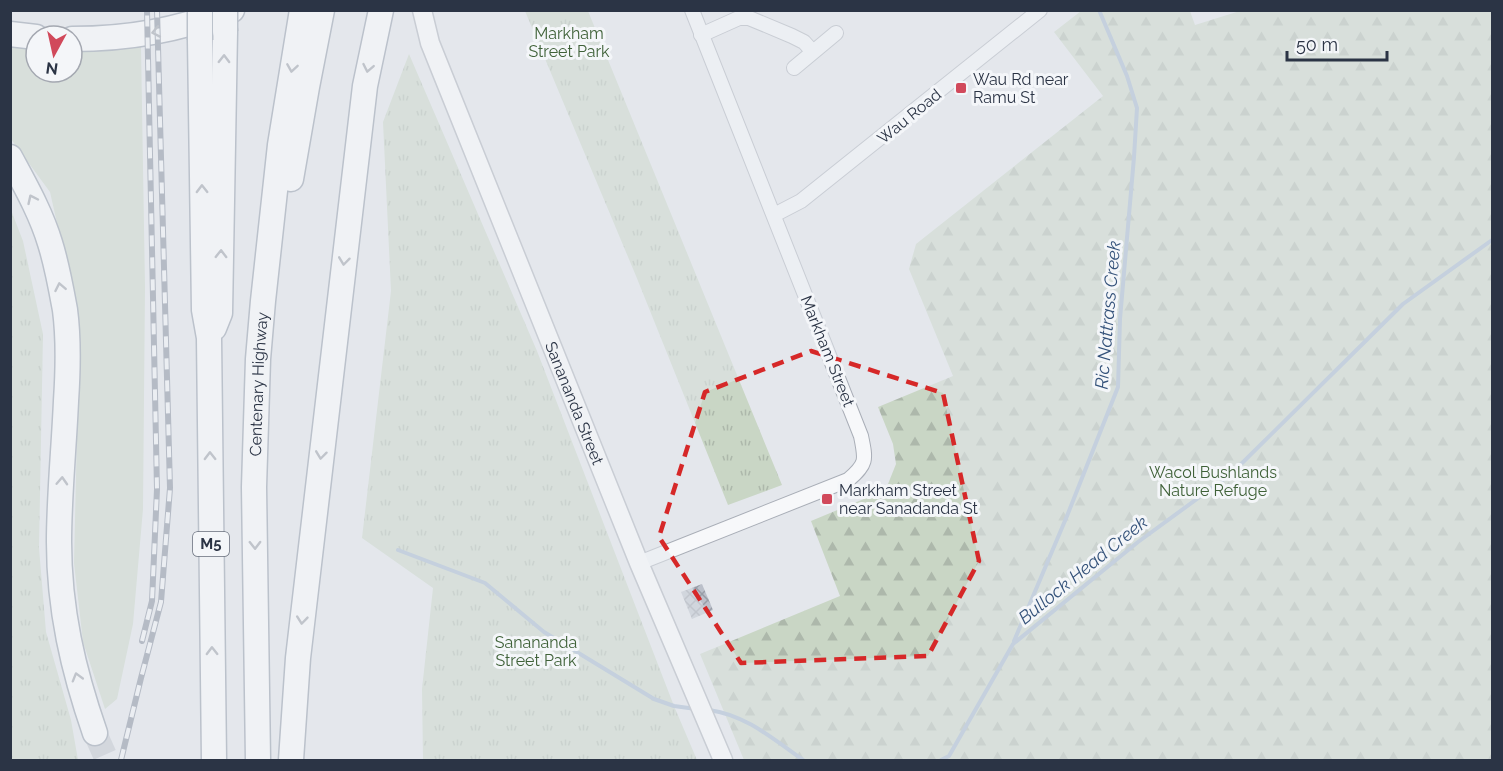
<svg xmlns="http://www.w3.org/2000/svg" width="1503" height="771" font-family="Raleway,sans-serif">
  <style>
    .grass { fill: #c9d6c5 }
    .forest { fill: url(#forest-firs) }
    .park { fill: url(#park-tufts) }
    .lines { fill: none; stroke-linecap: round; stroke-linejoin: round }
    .stream { stroke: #9fb4cc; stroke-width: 4 }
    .building { fill: url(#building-cross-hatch) }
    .highway-tunnel { stroke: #bfc3cb; stroke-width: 24; stroke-dasharray: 24 12; stroke-linecap: butt }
    .street-casing { stroke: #a9aeb7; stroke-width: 16 }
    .secondary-casing { stroke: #a9aeb7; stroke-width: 21 }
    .highway-casing { stroke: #8b94a3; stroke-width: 27 }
    .street { stroke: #f7f8fa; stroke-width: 14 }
    .secondary { stroke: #fff; stroke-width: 18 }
    .highway { stroke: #fff; stroke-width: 24 }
    .rail-casing { stroke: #7d8696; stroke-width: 6 }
    .rail { stroke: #f4f6f9; stroke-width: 4; stroke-dasharray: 11; stroke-linecap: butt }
    .highway-bridge-casing { stroke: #8b94a3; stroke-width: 27; stroke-linecap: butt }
    .highway-bridge { stroke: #fff; stroke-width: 24 }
    .oneway { stroke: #959aa2 }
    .marked { fill: none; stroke: #d62828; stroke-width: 4.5; stroke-dasharray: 12 8; stroke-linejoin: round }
    .poi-dot { fill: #d1495b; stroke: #f4f6f9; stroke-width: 2 }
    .labels { text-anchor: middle; stroke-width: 6; stroke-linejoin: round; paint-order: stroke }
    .shield { fill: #f4f6f9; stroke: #676e7b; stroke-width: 1.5 }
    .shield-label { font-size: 15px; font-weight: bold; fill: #2b3445 }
    .park-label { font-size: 16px; fill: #3f6138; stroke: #f4f6f9 }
    .poi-label { font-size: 16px; fill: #2b3445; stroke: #f4f6f9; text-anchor: start }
    .street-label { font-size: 16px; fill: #2b3445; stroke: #f4f6f9 }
    .water-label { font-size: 18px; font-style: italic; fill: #34527a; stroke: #f4f6f9 }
  </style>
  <defs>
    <pattern id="forest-firs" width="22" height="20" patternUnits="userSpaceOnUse" patternTransform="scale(1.5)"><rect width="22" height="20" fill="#c9d6c5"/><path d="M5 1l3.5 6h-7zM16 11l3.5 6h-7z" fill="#adb8ab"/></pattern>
    <pattern id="park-tufts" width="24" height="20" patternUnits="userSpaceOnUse" patternTransform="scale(1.5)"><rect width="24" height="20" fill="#c9d6c5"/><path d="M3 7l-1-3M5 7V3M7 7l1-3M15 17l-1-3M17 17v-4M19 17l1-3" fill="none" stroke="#adb8ab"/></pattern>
    <pattern id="building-cross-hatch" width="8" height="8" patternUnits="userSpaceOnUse" patternTransform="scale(1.5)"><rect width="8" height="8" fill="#bbc0ca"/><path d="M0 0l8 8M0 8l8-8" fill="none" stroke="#989da6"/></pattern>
  </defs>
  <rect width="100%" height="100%" fill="#e4e7ec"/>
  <!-- grass -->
  <path class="grass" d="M10,42L36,46V72H72V48L141,46L145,287L143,509L133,624L117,699L105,709L83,642L74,563L78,391L71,285L50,192L11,139Z"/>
  <!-- forest -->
  <path class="forest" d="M1243,10L1492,11V760H744L700,654L840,596L811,521L871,496L888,484L896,464L893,444L878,407L953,376L909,269L916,244L1103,96L1054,32L1081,11H1190L1195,25Z"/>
  <!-- park -->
  <path class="park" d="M525,11H588L782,485L728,505L636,276Z
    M409,54L537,351L674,706L697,760H423L422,689L433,588L362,538L391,291L383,122Z
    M11,210L23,241L43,334L39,548L46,632L71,720L78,760H11Z"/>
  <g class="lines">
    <!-- stream -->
    <path class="stream" d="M398,550L485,583L544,632L654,699L674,706L696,709
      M1014,641L1067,516L1118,387L1120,319L1134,157L1137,108L1127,76L1099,10
      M709,710C746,715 773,739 803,760
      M941,760L949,756L1013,644L1138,542L1231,474L1403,304L1492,240"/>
  </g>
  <!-- building -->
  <path class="building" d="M702,584L713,610L692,619L681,592Z"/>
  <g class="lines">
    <!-- highway-tunnel -->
    <path class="highway-tunnel" d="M95,733L107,760"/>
    <defs>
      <path id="street" d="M701,35L739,18H749L792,36L804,42L813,52
        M794,68L836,33
        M774,215L801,201L1040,10
        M639,563L848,480C867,464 866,460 861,436L692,10"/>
      <g id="secondary">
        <path id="s1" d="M422,10L430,43L639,563L723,760"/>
      </g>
      <g id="highway">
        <path d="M10,34L36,37"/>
        <path d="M72,39C130,39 177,30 232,10"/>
        <path d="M200,40L204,310L209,338L214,760"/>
        <path d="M10,157C25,185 41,213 50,243C57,265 61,288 65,310C69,340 68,371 66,401C64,447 59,496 59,542C59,609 73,670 95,733"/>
        <path d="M291,179L307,87L322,10"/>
        <path d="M214,328L220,313L225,31"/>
        <path id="s2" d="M258,760L254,487L258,359L263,301L280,145L302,10"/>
        <path d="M291,760L298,658L365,86L381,10"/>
      </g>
    </defs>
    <!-- street casing -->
    <use href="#street" class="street-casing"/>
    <!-- secondary casing -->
    <use href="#secondary" class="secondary-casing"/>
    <!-- highway casing -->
    <use href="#highway" class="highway-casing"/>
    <!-- street -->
    <use href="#street" class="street"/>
    <!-- secondary -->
    <use href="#secondary" class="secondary"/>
    <!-- highway -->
    <use href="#highway" class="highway"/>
    <defs>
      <path id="rail" d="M142,641L152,601L157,489L147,10
        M121,760L141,678L161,602L170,488L157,10"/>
    </defs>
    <!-- rail casing -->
    <use href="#rail" class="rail-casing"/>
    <!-- rail -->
    <use href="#rail" class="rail"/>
    <defs>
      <path id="highway-bridge" d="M200,10V40
        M225,31V10"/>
    </defs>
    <!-- highway-bridge casing -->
    <use href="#highway-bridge" class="highway-bridge-casing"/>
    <!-- highway-bridge -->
    <use href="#highway-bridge" class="highway-bridge"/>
  </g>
  <!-- one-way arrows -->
  <defs><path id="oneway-chevron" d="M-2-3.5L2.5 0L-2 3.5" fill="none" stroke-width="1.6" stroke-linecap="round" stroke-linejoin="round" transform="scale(1.5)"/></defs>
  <g class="oneway">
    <use href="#oneway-chevron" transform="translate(156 32) rotate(169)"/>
    <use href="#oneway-chevron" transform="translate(224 59) rotate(-89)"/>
    <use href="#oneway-chevron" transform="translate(292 68) rotate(99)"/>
    <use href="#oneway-chevron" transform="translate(368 68) rotate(101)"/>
    <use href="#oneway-chevron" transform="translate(202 189) rotate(-91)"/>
    <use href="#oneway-chevron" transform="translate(32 199) rotate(-115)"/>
    <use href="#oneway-chevron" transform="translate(221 254) rotate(-89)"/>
    <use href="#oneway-chevron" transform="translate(344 261) rotate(97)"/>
    <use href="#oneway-chevron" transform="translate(60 287) rotate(-101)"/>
    <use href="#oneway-chevron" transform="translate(321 455) rotate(97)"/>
    <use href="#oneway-chevron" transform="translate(210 456) rotate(-91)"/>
    <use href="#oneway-chevron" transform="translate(62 481) rotate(-87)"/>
    <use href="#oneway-chevron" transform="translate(255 545) rotate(89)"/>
    <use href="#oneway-chevron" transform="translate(302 620) rotate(96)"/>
    <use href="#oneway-chevron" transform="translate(212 651) rotate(-91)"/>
    <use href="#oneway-chevron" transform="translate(77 677) rotate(-106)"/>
  </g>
  <!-- marked area -->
  <path d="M0 0H1503V771H0ZM811,351L943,393L979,561L928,656L741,663L659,537L705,392Z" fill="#e4e7ec" fill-opacity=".55" fill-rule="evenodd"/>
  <path class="marked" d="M811,351L943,393L979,561L928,656L741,663L659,537L705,392Z"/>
  <!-- markers -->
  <g class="poi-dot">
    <rect x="955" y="82" width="12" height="12" rx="3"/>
    <rect x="821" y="493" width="12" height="12" rx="3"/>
  </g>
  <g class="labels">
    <!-- shield labels -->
    <rect class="shield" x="193" y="532" width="36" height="24" rx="4.5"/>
    <g class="shield-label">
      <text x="211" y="549">M5</text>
    </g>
    <!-- park labels -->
    <g class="park-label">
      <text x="569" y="39">Markham<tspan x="569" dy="18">Street Park</tspan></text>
      <text x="1213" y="478">Wacol Bushlands<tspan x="1213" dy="18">Nature Refuge</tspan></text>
      <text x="536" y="648">Sanananda<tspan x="536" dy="18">Street Park</tspan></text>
    </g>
    <!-- poi labels -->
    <g class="poi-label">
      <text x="973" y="85">Wau Rd near<tspan x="973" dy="18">Ramu St</tspan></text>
      <text x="839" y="496">Markham Street<tspan x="839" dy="18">near Sanadanda St</tspan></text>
    </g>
    <!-- street labels -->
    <g class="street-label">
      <text transform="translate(909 116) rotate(-39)" y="6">Wau Road</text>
      <text transform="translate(828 351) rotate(68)" y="6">Markham Street</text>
      <text dy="6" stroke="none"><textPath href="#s2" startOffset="376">Centenary Highway</textPath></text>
      <text dy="6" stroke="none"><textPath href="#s1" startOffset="422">Sanananda Street</textPath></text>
    </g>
    <!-- water labels -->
    <g class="water-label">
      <text transform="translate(1108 315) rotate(-85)" y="6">Ric Nattrass Creek</text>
      <text transform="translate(1083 570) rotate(-39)" y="6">Bullock Head Creek</text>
    </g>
  </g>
  <!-- border -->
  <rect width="1503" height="771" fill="none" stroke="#2b3445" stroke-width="24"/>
  <!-- north arrow -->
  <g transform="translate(54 54) rotate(188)"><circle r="28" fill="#f4f6f9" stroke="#a4a8b1" stroke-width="1.5"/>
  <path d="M0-4.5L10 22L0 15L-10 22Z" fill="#d1495b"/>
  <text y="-9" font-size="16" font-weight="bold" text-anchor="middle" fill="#2b3445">N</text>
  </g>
  <!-- scale -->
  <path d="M1287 51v9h100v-9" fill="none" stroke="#2b3445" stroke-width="3"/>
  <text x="1296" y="51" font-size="18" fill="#2b3445" stroke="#f4f6f9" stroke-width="4.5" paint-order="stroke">50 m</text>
</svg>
